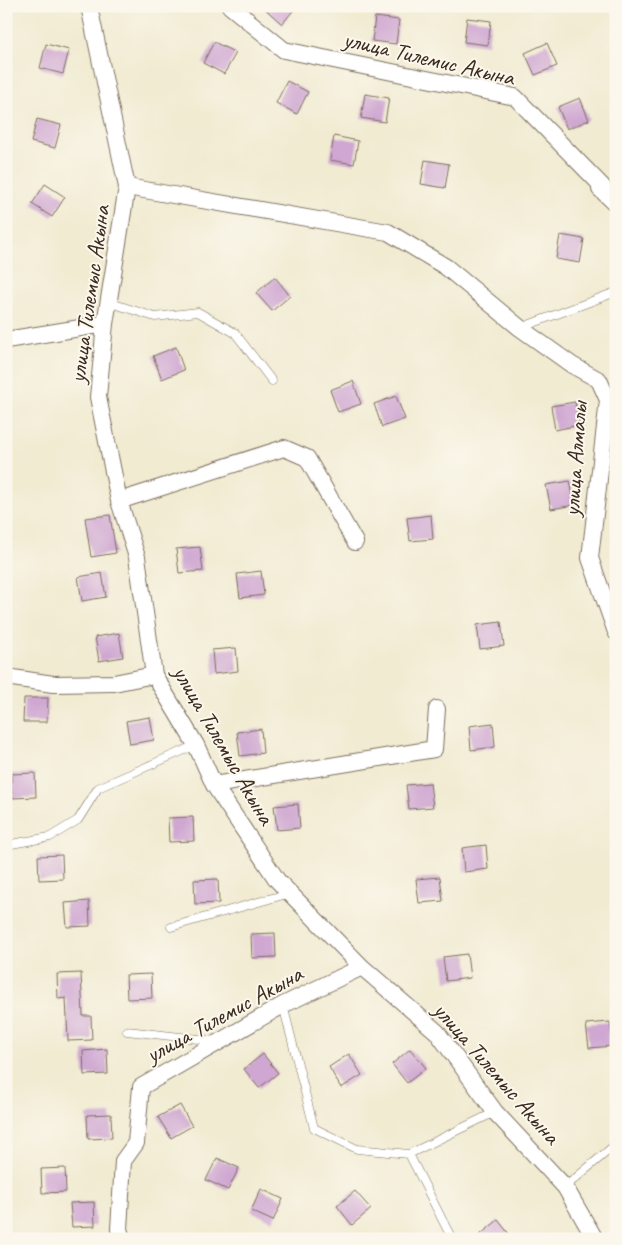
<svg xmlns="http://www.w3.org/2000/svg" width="622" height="1245" font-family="Caveat,sans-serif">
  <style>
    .building { fill: #cfa7d2 }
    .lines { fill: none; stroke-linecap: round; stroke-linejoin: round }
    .service-casing { stroke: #7b6e5d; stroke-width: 9 }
    .minor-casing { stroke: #7b6e5d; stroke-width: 18 }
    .service { stroke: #fff; stroke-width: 8 }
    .minor { stroke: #fff; stroke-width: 16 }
    .labels { text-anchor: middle; stroke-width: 4; stroke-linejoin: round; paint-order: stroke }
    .street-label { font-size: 24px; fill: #3b2a1e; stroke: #fbf7ec }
  </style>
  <rect width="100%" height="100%" fill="#fbf7ec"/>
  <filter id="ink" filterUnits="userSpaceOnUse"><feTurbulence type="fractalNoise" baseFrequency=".02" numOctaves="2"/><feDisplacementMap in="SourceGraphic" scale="10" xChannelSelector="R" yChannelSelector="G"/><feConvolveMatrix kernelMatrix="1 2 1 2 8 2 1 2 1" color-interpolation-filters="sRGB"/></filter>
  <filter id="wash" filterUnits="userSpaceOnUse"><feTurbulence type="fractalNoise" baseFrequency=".0096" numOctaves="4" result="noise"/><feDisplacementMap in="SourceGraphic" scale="20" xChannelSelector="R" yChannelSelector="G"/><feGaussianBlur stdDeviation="1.12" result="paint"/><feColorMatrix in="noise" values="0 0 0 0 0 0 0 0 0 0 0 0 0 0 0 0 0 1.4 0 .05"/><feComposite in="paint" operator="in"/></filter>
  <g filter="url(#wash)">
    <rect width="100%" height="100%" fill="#f1ebd2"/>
    <g id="blocks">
      <!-- building -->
      <path class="building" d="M262,6H297L282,24Z
        M375,17L399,20L396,44L372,41Z
        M467,18L491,21L488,45L464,42Z
        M214,42L236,53L224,74L203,63Z
        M547,43L557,66L535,75L525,53Z
        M46,44L69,50L63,74L40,68Z
        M287,81L308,92L297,114L276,103Z
        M365,94L389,98L385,122L361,118Z
        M580,98L589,120L567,129L558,107Z
        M37,119L61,125L55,148L31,142Z
        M334,136L358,141L354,164L330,160Z
        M425,160L449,164L445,188L421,184Z
        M45,184L65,197L52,217L32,204Z
        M560,235L584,239L580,263L556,259Z
        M275,277L290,296L272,311L256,293Z
        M176,347L184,370L162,379L153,356Z
        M353,381L361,404L338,412L330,390Z
        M396,396L405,419L382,427L374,404Z
        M575,402L579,425L555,430L551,406Z
        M570,481L575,505L551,509L546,485Z
        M110,515L116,553L91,557L85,518Z
        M431,515L433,539L410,541L407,518Z
        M200,547L203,571L179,573L176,549Z
        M261,571L264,595L240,598L237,574Z
        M102,573L106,597L82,601L78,577Z
        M501,622L504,646L480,649L477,625Z
        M119,633L123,657L99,661L95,637Z
        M236,648L238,671L214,674L212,650Z
        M24,698H48L47,722H23Z
        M150,717L154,740L130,744L126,721Z
        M493,723L495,747L471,750L469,726Z
        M261,729L263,753L240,756L237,732Z
        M35,773L36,797L12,798L11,774Z
        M430,783L433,807L409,809L406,785Z
        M298,804L300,828L277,830L274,806Z
        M193,817L194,841L169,842L168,818Z
        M486,845L488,869L464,872L462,848Z
        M62,855L63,879L39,880L38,856Z
        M440,877L443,901L419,903L416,879Z
        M218,879L219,903L195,904L194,880Z
        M89,901L90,926L67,927L65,903Z
        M275,933L276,957L252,958L251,934Z
        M467,954L470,978L446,981L443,957Z
        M81,973L83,1016H91L92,1040L68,1041L66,998L58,999L57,974Z
        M151,974L152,998L127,999L126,975Z
        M610,1022L613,1046L589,1048L586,1024Z
        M107,1049L108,1074L84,1075L83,1051Z
        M410,1049L426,1068L407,1083L392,1064Z
        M263,1054L278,1073L259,1088L244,1069Z
        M349,1054L362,1075L341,1088L329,1067Z
        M180,1105L192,1126L171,1138L158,1117Z
        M111,1114L112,1138L88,1139L87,1115Z
        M217,1158L239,1168L228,1190L206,1180Z
        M65,1168L66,1192L42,1193L41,1169Z
        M261,1189L283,1199L273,1221L251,1211Z
        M355,1191L371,1209L352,1225L337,1206Z
        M94,1202L95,1226L72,1227L70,1203Z
        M498,1220L513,1239H475Z"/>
    </g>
  </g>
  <g filter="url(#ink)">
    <use href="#blocks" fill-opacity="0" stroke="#7b6e5d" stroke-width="1"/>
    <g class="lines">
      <defs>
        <path id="service" d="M108,302L155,317L198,312L235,333L272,381
          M520,328L616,292
          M6,845L50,837L78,820L98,788L196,745
          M171,927L290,893
          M283,1005L314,1128L357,1149L409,1154L495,1112
          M127,1031L216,1041
          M409,1154L452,1239
          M565,1187L616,1144"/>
        <path id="minor" d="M89,6L127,187L105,324L98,397L119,501L137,557L154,675L196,745L214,785L277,880L362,967L437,1032L495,1112L565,1187L595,1239
          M230,6L284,50L515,97L603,187L600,189L616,204
          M127,187L388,232L446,267L520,328L572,365L599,380L608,400L590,558L616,632
          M6,340L105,324
          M119,501L284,448L307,458L355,542
          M6,677L53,684L114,683L154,675
          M214,785L434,749L437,709
          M122,1239L119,1229L123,1161L136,1143L141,1087L283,1005L362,967"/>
      </defs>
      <!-- service casing -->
      <use href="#service" class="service-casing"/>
      <!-- minor casing -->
      <use href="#minor" class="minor-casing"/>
      <!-- service -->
      <use href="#service" class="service"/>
      <!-- minor -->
      <use href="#minor" class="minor"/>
    </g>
  </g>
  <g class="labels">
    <!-- street labels -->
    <g class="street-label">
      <text transform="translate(429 58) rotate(13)" y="8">улица Тилемис Акына</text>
      <text transform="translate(89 294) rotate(-82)" y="8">улица Тилемыс Акына</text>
      <text transform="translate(575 459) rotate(-86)" y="8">улица Алмалы</text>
      <text transform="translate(224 745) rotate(60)" y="8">улица Тилемыс Акына</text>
      <text transform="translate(224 1014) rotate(-29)" y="8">улица Тилемис Акына</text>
      <text transform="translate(497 1073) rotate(49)" y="8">улица Тилемыс Акына</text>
    </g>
  </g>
  <!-- margin -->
  <rect width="622" height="1245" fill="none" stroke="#fbf7ec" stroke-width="25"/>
</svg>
